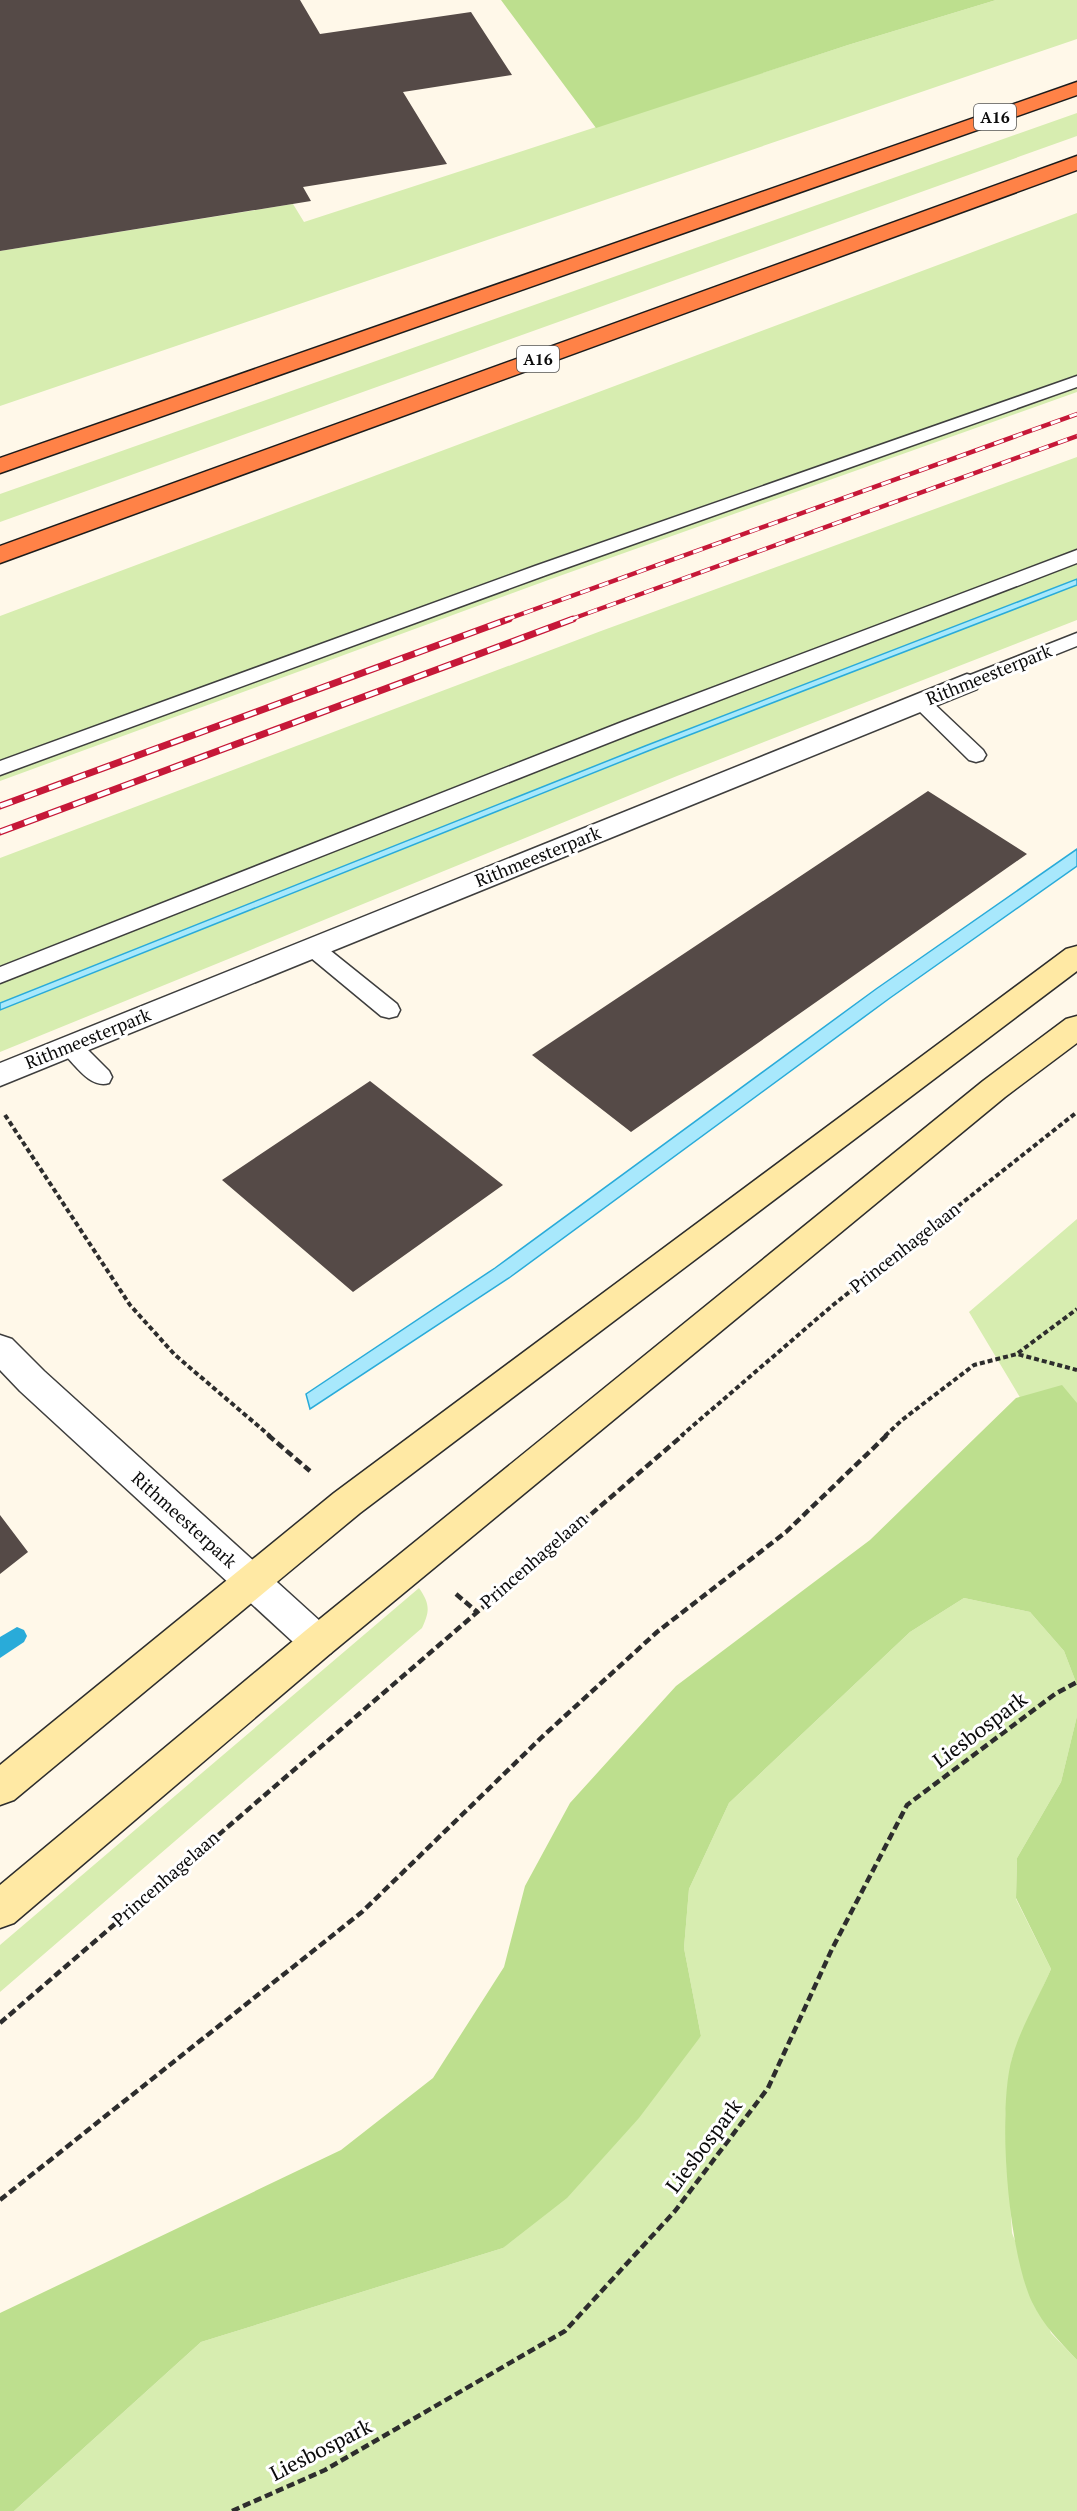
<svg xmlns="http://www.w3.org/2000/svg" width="1077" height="2511" font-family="'PT Serif',serif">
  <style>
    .green { fill: #d7edb0 }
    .forest { fill: #bddf8e }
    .water { fill: #a8e8fc; stroke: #29abd9; stroke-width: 1.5 }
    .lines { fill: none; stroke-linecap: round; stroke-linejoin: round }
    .stream { fill: #29abd9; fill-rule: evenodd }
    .building { fill: #554a47 }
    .lane-casing { stroke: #3e3e3e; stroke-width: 3 }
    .street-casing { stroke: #3e3e3e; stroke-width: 3 }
    .secondary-casing { stroke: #2d2d2d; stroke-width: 3 }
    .highway-casing { stroke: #1c1c1c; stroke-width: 3 }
    .path-far1 { stroke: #2d2d2d; stroke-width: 4; stroke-dasharray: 5 3; stroke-linecap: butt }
    .path { stroke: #2d2d2d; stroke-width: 4.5; stroke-dasharray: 8 4; stroke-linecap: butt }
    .lane { fill: #fff; fill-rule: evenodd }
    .street { fill: #fff; fill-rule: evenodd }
    .secondary { fill: #ffe9a4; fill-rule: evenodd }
    .highway { fill: #ff8247; fill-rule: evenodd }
    .rail-far1-casing { stroke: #c61838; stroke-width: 4.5 }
    .rail-casing { stroke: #c61838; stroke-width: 7 }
    .rail-far1 { stroke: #fff; stroke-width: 3; stroke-dasharray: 10; stroke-linecap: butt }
    .rail { stroke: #fff; stroke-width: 4.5; stroke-dasharray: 13; stroke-linecap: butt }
    .labels { text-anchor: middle; stroke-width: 6; stroke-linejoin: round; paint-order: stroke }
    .shield { fill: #fff; stroke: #545454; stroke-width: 1.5 }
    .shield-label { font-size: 16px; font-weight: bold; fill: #0b0b0b }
    .street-label { font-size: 18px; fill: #0b0b0b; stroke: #fff }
    .near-street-label { font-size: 21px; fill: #0b0b0b; stroke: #fff }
  </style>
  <rect width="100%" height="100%" fill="#fff8e9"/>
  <!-- green -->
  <path class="green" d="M996,0H1077V39L0,406V251L293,204L304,222L848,45Z
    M1077,113V136L0,522V494Z
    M1077,213V375L537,564L0,761V616Z
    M1077,388V392L551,579L0,781V776C358,643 717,513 1077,388Z
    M1077,457V549L626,721L0,966V858L601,631Z
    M1077,562V620L677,776L0,1052V983L632,732Z
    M1077,1219V1493L969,1312Z
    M419,1588C430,1604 430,1611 422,1628L0,1992V1945Z
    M964,1598L1030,1612L1064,1651L1077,1685V1716L1061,1782L1017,1858L1016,1899L1051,1969L1012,2058L1005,2117L1012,2233L1051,2333L1077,2360V2511H14L201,2342L503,2248L701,2036L684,1948L689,1889L729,1803L910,1632Z"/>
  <!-- forest -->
  <path class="forest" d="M501,0H996L848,45L596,128Z
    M1062,1385L1077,1403V1685L1064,1651L1030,1612L964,1598L910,1632L729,1803L689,1889L684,1948L701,2036L639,2118L567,2198L503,2248L201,2342L14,2511H0V2313L341,2150L433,2078L504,1967L525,1886L570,1803L676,1686L870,1540L1016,1398Z
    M1077,1716V2360C1060,2342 1043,2325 1032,2302C1008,2251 997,2112 1012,2058C1020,2029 1039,1997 1051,1969L1016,1898L1017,1858L1061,1782Z"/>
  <!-- water -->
  <path class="water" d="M1077,579V585L648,751L0,1010V1003L645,746Z
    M1077,849V866L890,998L509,1278L310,1409L306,1394L495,1268L876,989Z"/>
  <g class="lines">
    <!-- stream -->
    <path class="stream" d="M17,1627L24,1630L27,1636L24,1642L0,1658V1637Z"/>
  </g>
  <!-- building -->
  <path class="building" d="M0,0H300L320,34L471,12L512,75L403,92L447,164L303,187L311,201L0,251Z
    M928,791L1027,854L631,1132L532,1055Z
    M370,1081L503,1185L353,1292L222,1180Z
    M0,1515L28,1552L0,1574Z"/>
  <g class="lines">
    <defs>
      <path id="lane" d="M1077,376V387L549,574L0,775V761L535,566Z
        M1077,550V563L636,732L0,983V967L622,722Z
        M1077,633V646L974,687L967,689L960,687L957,683L960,679Z
        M921,696L928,698L983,750L986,755L983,760L976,762L969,760L914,706L911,702L914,698Z
        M313,940L321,943L397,1004L400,1010L397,1016L389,1018L381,1016L305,953L302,948L305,943Z
        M70,1038L78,1040L109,1071L112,1077L109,1083C90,1089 75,1064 62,1052L59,1046L62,1040Z"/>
      <path id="street" d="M967,674L977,677L981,683L977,689L0,1086V1063Z
        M0,1335L12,1339L44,1371L331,1631L336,1642L331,1653L318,1658L305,1653L20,1391L0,1370Z"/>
      <path id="secondary" d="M1077,946V971L360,1513L14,1800L0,1805V1765L334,1493L1066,949Z
        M1077,1016V1043L1005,1097L331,1653L14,1923L0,1928V1885L305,1631L983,1081L1066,1019Z"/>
      <path id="highway" d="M1077,82V95L0,473V458Z
        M1077,156V170L0,563V546Z"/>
    </defs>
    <!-- lane casing -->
    <use href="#lane" class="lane-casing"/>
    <!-- street casing -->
    <use href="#street" class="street-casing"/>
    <!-- secondary casing -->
    <use href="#secondary" class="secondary-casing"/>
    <!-- highway casing -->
    <use href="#highway" class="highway-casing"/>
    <!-- path-far1 -->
    <path class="path-far1" d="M5,1115L130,1305L175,1355L270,1436
      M1018,1353L1077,1309
      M681,1436L833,1305L1077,1112
      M885,1436L902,1420L974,1365L1017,1354L1077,1370"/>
    <!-- path -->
    <path class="path" d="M268,1435L310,1471
      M456,1594L476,1611
      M0,2023L683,1435
      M0,2200L362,1912L542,1737L657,1632L786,1532L887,1435
      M232,2511L325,2470L565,2331L675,2211L768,2088L832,1949L907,1805L1055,1694L1077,1682"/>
    <!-- lane -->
    <use href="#lane" class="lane"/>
    <!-- street -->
    <use href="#street" class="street"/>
    <!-- secondary -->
    <use href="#secondary" class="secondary"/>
    <!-- highway -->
    <use href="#highway" class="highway"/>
    <defs>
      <path id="rail-far1" d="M505,620L1077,414
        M569,620L1077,436"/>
      <path id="rail" d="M0,806L509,619
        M0,832L573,619"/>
    </defs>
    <!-- rail-far1 casing -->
    <use href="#rail-far1" class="rail-far1-casing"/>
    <!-- rail casing -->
    <use href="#rail" class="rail-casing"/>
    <!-- rail-far1 -->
    <use href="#rail-far1" class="rail-far1"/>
    <!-- rail -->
    <use href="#rail" class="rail"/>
  </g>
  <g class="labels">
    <!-- shield labels -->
    <g class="shield">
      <rect x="974" y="104" width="42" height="26" rx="4.5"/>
      <rect x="517" y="346" width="42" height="26" rx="4.5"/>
    </g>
    <g class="shield-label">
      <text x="995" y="123">A16</text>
      <text x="538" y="365">A16</text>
    </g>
    <!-- street labels -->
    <g class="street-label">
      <text transform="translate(989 675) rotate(-22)" y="6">Rithmeesterpark</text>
      <text transform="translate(538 857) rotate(-22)" y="6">Rithmeesterpark</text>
      <text transform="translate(88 1039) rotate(-22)" y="6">Rithmeesterpark</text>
      <text transform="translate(905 1248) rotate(-38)" y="6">Princenhagelaan</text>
      <text transform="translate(184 1520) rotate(42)" y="6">Rithmeesterpark</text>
      <text transform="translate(534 1561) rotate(-41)" y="6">Princenhagelaan</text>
      <text transform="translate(166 1879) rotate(-41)" y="6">Princenhagelaan</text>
    </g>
    <!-- near-street labels -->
    <g class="near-street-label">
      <text transform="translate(980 1730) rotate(-37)" y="7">Liesbospark</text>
      <text transform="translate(704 2146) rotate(-53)" y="7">Liesbospark</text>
      <text transform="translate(321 2450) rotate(-27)" y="7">Liesbospark</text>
    </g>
  </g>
</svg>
